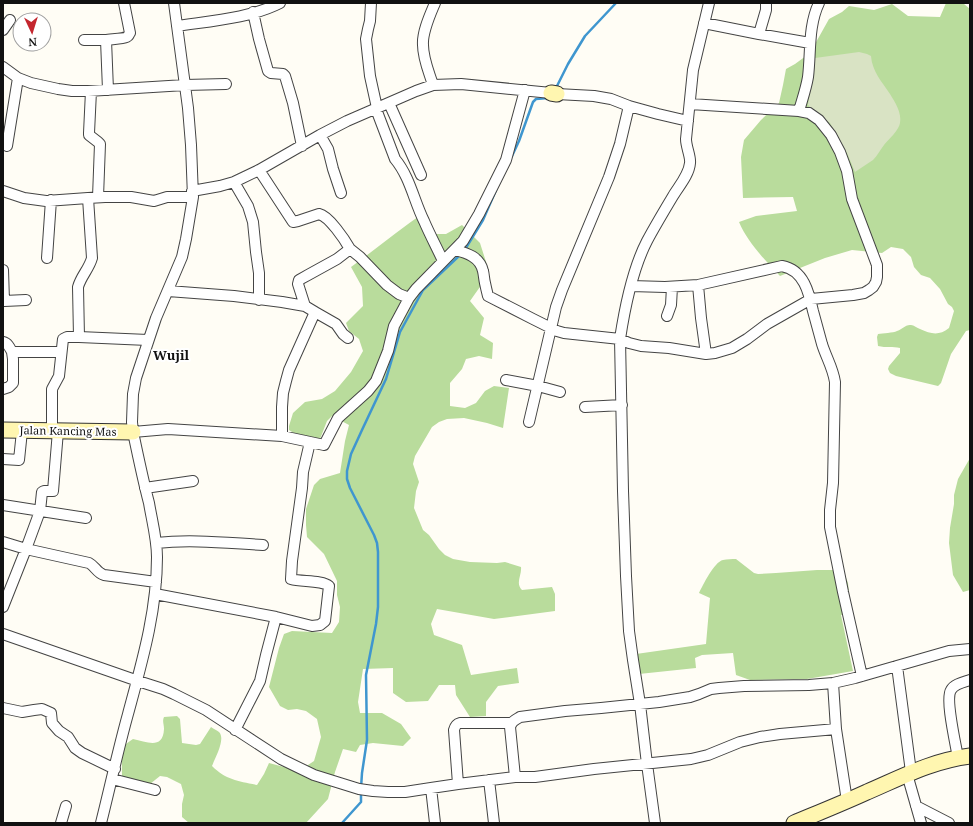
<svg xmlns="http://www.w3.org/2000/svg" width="973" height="826" font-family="'Noto Serif',serif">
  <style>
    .forest { fill: #b9dc9c }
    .cemetery { fill: #d9e3c4 }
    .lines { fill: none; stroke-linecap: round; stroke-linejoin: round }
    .stream { stroke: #3f96cf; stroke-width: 2.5 }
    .street-casing { stroke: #444; stroke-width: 12 }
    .secondary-casing { stroke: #333; stroke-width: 17 }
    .street { stroke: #fff; stroke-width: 10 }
    .secondary { stroke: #fff6b0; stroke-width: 15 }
    .labels { text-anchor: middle; stroke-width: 4; stroke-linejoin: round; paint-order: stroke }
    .street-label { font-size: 11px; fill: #111; stroke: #fff }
    .quarter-label { font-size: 13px; font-weight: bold; fill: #111; stroke: #fff }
  </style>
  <rect width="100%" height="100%" fill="#fffdf5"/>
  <!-- forest -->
  <path class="forest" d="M946,3H964V4L970,9V330L966,331L951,354L941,383L938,386L896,376L890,373L888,369L889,366L900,353V348C893,346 886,348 878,346L877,337L878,334C883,333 893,333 897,331C901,330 906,324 911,325C914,325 917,328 920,329C931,334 939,336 949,328L954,311L952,307L948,304L940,289L930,278L921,275L914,267L911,257L903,249L891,247L882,253L852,250L825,258L780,276C765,260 748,243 739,222L756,216L797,211L793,197L743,198L741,157L744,140L761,120L779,103L783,85L786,69L795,64L810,53L829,19L842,12L849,6L874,10L892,4L908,16L940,17Z
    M425,212L435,234H446L462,225L480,243L487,265L482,284L470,301L484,318L480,335L493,343L492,359L479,356L466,359L462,369L450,383V406L465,408L476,403L485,391L494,386L509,388L503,428L487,423L464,418L447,419L439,422L432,427L415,456L413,464L419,482L416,491L414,508L423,530L429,535L439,549L445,555L453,559L470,562L497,563L505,562L521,567C522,575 515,583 522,590L552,587L555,594V611L494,619L437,609L431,624L434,635L462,645L471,675L517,668L519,683L498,686L486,702V716L470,717L456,695L455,685H439L428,701L406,702L393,693V668L363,669L358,702L360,713H382L401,724L411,738L403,746L373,743L360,745L356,752L343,749L335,772L328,799L306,823H189L182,817V804L184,795L181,784L167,777L160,776L150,784L130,780L122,776C122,769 121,751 125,745C127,743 130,741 133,739C147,742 163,750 164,729C164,724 162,721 164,717L177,716L180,719L182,743L196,745L200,744L211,727C213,729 217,730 219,732C226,739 215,758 212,766C226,780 238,781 257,785L264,774L269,763L299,771L314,761L321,737L317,719L306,711L297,709L288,710L280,706L269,687L279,648L284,634L292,631L332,633L339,622L340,607L337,595V581L324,554L307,537L306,525V509L314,485L320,479L340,473L345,441L349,425L332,416L327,421L320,439L297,435L289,430V426L293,413L305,402L322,399L335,391L351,372L363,351L359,339L349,331L346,323L363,306L362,287L351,267C376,249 400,229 425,212Z
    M970,458V590L963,592L953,575L949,543L950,528L954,504V495L958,479Z
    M736,559L754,573L758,574L776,573L817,570H843L848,583L851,613L841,615L853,671L807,679L750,680L736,675L733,653L702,655L695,658L696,668L639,674L636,654L706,644L710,598L699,593C703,585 714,562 723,560C727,559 732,559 736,559Z"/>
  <!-- cemetery -->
  <path class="cemetery" d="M859,52L867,54L871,56C872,71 882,82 890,94C895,102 902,113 900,123C899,130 889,139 884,145C880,150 877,156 873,160C867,164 861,168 855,172L847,153L835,133L830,123L814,111L808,105L815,58Z"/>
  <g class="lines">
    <!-- stream -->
    <path class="stream" d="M556,88L568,64L585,36L616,3
      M512,156L519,141L533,102L536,99L548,98
      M464,251L483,220L496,190
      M361,788L362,773L367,740L366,675L376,624L378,607V552L377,543L374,535L350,488L347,479V471L351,454L362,430L386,379L400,332L423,290L461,254
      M342,823L361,802V793"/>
    <defs>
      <path id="street" d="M371,3L370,21L368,29L366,39L370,76L377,108
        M253,12L259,39L268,71L271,73L283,74L285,76L293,103L302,146
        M704,23L759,34L766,10V3
        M177,26C210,21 251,18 280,3
        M3,30L10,20
        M759,34L810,43
        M84,40H106
        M3,67L18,78L31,83L58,89L72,91H88L185,85L226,84
        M433,85C429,72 423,59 423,45C422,32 430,15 435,3
        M108,90L106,40C110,39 126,39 128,36C129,35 129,34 130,33L124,3
        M91,91L89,133V135L98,142L100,144L98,197
        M557,94L594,96L611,99L629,106L658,114L688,121
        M389,103L421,175
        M376,109L395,159C410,177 414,201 424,221C430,235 437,248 443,261
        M799,111C802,100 806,89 808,77C811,53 808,26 819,3
        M320,135L328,149L333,169L341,193
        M7,146L18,78
        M259,170L293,222L298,221L319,214C329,216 345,240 350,249L337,259L308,275L299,280L298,284L305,306
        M234,182L248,206L253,222L256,252L259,273V300
        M3,191L24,198L46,201L88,198
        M192,191L220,186L234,182L259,170L320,135L347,121L416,91L433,85L461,84L551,93
        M350,249L360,257L387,285L399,294L409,298
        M455,250C467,253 480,257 483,271C484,275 484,279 485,283C486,288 487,292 488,296L533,319L557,331L564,333L620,339L629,343L641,346L669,348L706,354L715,353L732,348L747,339L767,324L811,299L853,295L864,293L869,290L873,287L876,282L877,277V265L852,199L847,171L840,152L831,135L819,120L809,113L799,111L690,104
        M47,258L51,200
        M3,270L4,301H3
        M698,285L701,318L706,354
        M631,286L665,287L698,285L782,266C804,270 809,293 813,311C816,322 819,333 822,344C826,357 833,368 835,382L833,483L830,510V527L843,592L862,676
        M4,301L26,300
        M315,312L336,324L343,334L348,338
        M667,316L671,305L672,287
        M148,340L79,337L78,287C81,276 89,269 92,258L88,198L105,197H131L154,201L167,197H193
        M3,342C8,343 10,348 12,352
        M506,380L538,386L560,392
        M3,389L9,387L13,383V359L12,352H61
        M585,407L622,405
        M529,422L556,307L562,290L609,177L620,144L629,106
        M52,431V389L59,376L63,339L67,337H79
        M133,432L168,429L282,436V407L283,393L286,381L289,370L315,312L305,306L282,302L234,296L168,291
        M282,436L324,445L338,418L368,391L376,381L388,351L394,326L409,298L416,289L463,241L479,214L506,160L525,90
        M3,459L19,460L22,431
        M145,488L193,481
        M3,505L86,518
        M3,542L26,549L89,563C95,566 97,573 104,575L156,582
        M156,543C192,539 227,543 263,545
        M155,594L276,617L312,626L320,625L325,621L329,586C322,580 301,582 291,579L292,561L302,488L303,472L310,442
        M3,607L26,549L40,511L42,492L44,491H53L58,431
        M3,634L138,681L163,689L174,694L206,710L281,759L314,775L359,789L373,791L388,792H405L431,788L458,784L515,777H535L594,769L691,759L708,755L740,742L760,737L780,734L836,729
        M897,666L911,772
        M833,683L836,729L847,801
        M3,708L22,712L34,710L42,709L51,713L52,723L59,731L68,737L75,748L82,753L115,769
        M235,730L260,681L266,655L276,617
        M958,758C956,745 945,699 951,690C954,684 964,682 970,680
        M907,774L921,823
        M515,777L510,727C512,721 515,720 520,717L565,711L601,708L659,702L690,697L699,694L711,689L719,688L744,686L809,685L833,683L855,678L949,651L970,649
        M112,779L155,790
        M489,780L494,823
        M458,784L454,730C455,726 456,724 460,723H511
        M431,788L435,823
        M916,806L949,823
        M61,823L66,806
        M101,823C110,787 118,750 128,714C142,662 157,611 157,557C157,539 152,521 149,503C143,480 138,456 133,432L132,422L133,394L136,378L156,318L182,257L186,239L193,197L191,145L188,108L174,3
        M655,823L647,764L640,704L633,660L629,631L626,576L623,491L620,339C625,306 632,270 647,241C655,226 664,211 673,196C679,186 689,175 690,163C691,157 686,147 686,139L693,70L709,3"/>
      <path id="secondary" d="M551,93L557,94
        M3,430L133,432
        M794,823C818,813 843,803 867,792C902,777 931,761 970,756"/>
    </defs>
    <!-- street casing -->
    <use href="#street" class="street-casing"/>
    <!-- secondary casing -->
    <use href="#secondary" class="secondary-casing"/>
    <!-- street -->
    <use href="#street" class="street"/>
    <!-- secondary -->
    <use href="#secondary" class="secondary"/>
  </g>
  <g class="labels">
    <!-- street labels -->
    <g class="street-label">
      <text transform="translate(68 431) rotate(1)" y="4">Jalan Kancing Mas</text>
    </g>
    <!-- quarter labels -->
    <g class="quarter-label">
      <text x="171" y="360">Wujil</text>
    </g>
  </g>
  <!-- border -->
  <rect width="973" height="826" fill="none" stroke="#111111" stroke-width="8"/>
  <!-- north arrow -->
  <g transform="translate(32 32) rotate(176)"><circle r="19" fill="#ffffff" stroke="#a0a0a0"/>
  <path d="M0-3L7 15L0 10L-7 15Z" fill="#c4262e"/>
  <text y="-6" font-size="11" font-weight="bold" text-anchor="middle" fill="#111111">N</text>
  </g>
</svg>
